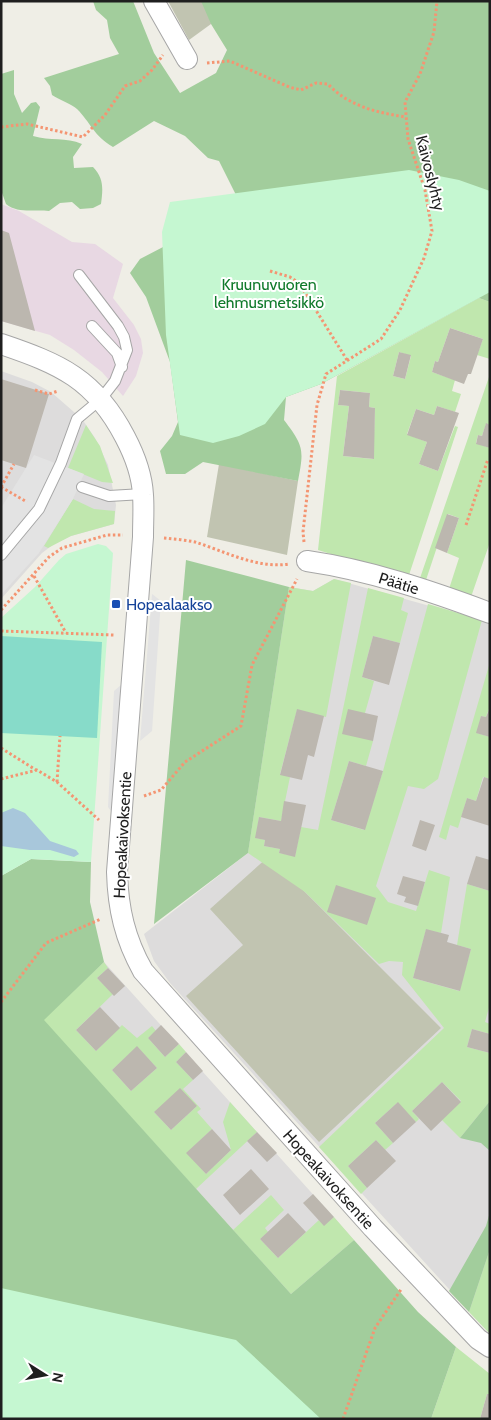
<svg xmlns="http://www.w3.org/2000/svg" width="491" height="1420" font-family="Cabin,sans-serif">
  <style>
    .residential { fill: #dddcdc }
    .industrial { fill: #e8d8e3 }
    .construction { fill: #c1c4b1 }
    .grass { fill: #c0e7ae; fill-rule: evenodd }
    .forest { fill: #a2cd9c }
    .park { fill: #c5f7d1 }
    .pitch { fill: #87dbc9 }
    .parking { fill: #e3e3e3 }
    .water { fill: #a8c7db }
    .building { fill: #bcb7af }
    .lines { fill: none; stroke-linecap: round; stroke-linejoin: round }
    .service-casing { stroke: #a6a6a6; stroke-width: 12 }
    .minor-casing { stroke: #a6a6a6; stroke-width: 22 }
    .path { stroke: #f49572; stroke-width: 3; stroke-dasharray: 2.5 2.5; stroke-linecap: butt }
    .service { stroke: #fff; stroke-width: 10 }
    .minor { stroke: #fff; stroke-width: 20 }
    .transit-dot { fill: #1a4fb4; stroke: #fff; stroke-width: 2 }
    .labels { text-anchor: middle; stroke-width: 4; stroke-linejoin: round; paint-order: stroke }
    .street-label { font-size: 16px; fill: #1f1f1f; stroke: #fff }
    .park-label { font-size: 16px; fill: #107a2b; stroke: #fff }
    .transit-label { font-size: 16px; fill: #164399; stroke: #fff; text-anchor: start }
  </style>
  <rect width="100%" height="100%" fill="#efeee6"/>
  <!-- residential -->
  <path class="residential" d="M1,371L32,382L51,392L82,419L95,438L108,465L116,505L114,524L71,536L54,544L42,553L1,599Z
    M334,579L490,623V1334L170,983L154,961L144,934L248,853L289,587L313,591Z
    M104,962L354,1240L291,1294L43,1020Z"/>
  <!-- industrial -->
  <path class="industrial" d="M1,204L19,211L72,242L95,244L123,264L113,298L134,325L141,339L143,353L136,376L123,396L102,372L74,350L50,335L1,321Z"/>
  <!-- construction -->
  <path class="construction" d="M168,1H221L211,24L189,40Z
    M219,464L298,481L287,555L207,537Z
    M269,856L441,1028L319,1142L186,996L243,945L210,909Z"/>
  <!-- grass -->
  <path class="grass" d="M479,298L490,302V359L477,355L483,339L450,328L438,362L435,361L432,372L455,380L452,391L461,394L455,412L437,406L434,415L416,409L407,434L427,442L419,464L438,471L455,426L458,427L408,578L318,550L337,376ZM399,352L411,356L405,379L393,376ZM340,390L370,393L369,407L375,408L373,459L343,456L349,406L338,405Z
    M490,374V425L486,424L482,436L478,435L476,443L490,448V542L471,597L449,589L459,558L447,553L459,518L448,514L425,583L419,581Z
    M86,425L100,446L113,483L102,482L68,468Z
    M73,499L94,509L115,511L114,524L71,536L48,548L44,546Z
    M334,579L351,583L326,717L297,710L280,774L290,777L281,821L259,817L256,838L265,840L264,846L280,849L279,853L295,856L301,827L318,830L368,588L404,598L401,610L408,613L400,643L373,636L362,677L374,681L365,713L373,741L366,766L349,761L331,820L364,830L383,771L428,604L482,620L438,779L424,789L408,786L376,886L388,902L416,911L429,870L450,877L441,933L426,930L413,978L459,991L471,949L457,945L467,884L490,891V1004L485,1022L490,1024V1034L472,1029L467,1047L490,1053V1101L460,1138L442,1120L461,1101L442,1082L412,1111L419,1119L416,1122L397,1103L375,1123L393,1143L385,1150L376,1140L348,1166L367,1188L361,1194L319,1147L444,1028L402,975L403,962L389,961L379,964L305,892L248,853L289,587L313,591Z
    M490,662V706L486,717L481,716L477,733L490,737V779L483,777L476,801L467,798L458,828L450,825L446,840L439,837Z
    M104,962L108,968L97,978L113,994L76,1030L96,1051L122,1025L137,1038L152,1026L156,1031L148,1038L165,1057L179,1044L186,1052L176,1062L193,1080L183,1089L201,1109L197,1112L212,1129L187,1153L206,1174L231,1150L223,1122L230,1102L257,1132L196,1189L43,1020ZM137,1047L157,1068L131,1091L112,1070ZM197,1106L171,1130L154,1112Z
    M271,1195L284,1210L265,1228L268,1232L260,1239L278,1258L319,1220L324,1225L334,1217L354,1240L291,1294L233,1230Z
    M490,1249V1334L469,1312Z
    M456,1347L490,1374V1394H487L480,1419H431Z"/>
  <!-- forest -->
  <path class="forest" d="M93,1H133L154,53L180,93L216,73L227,50L211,24L201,1H490V302L479,298L321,384L286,397L284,420C304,446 304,450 298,481L203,462L185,474H166L160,451L172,436L178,422L170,362L146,297L130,273L140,259L188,234L245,213L219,161L208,158L185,136L154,121L113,147C93,135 91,123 77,109C72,104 59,100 52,95L50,86L44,78L119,54L110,38L107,20L96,10Z
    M14,70V94L22,113L31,103L36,102L40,107L33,136C50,141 66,137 82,144L73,157L74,168L93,167C104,178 103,189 101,204L93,208L80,209L72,202L60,203L49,211C34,209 18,214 6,204L1,190V74Z
    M186,560L289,587L248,853L154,924Z
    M31,859L91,862L90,902L104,962L44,1020L291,1294L354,1240L418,1312L456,1347L431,1419H1V876Z
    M490,1101V1151L481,1143L460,1138Z
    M490,1212V1249L469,1312L449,1291L486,1226Z"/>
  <!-- park -->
  <path class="park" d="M409,170L459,180L490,191V292L321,384L286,397L265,424L239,436L213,443L180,435L166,335L162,232L170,202Z
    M98,544L106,546L113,553L91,862L31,859L1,876V618L35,587L59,560L66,554Z
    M1,1288L236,1340L321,1419H1Z"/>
  <!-- pitch -->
  <path class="pitch" d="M1,636L102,642L97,738L1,733Z"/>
  <!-- parking -->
  <path class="parking" d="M34,455L84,474L73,499L39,553L1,595V508Z
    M152,594L161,601L152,731L140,741Z
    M121,685L114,815L108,807L114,691Z"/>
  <!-- water -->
  <path class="water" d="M13,808L25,813L50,841L76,850L79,854L74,857L50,850H30L1,846V813Z"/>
  <!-- building -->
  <path class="building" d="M1,230L9,233L35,331L1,321Z
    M450,328L483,339L471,374H468L464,384L432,372L435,361L438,362Z
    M399,352L411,355L405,379L393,376Z
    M1,379L49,394L26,468L1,460Z
    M340,390L370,393L369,407L375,408L374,459L343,456L349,406L338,405Z
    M437,406L459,413L438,471L419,464L427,442L407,435L416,409L434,415Z
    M486,423L490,425V448L476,444L478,435L482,436Z
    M447,514L459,518L447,553L435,548Z
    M373,636L400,643L389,685L362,677Z
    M490,708V737L476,733L481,716L486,717Z
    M297,709L324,716L314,757L308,755L302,780L280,775Z
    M348,709L378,716L373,741L342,734Z
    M349,761L383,771L365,830L331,820Z
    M484,777L490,779V826L461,817L467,798L476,801Z
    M284,801L306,805L295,857L279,853L280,849L264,846L265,840L255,838L259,817L281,821Z
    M420,820L435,825L426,851L412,846Z
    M476,856L490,860V891L467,884Z
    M403,876L425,882L418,906L404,902L406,897L397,894Z
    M336,885L376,898L367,925L327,912Z
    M426,929L449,935L447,942L471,949L460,991L413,978Z
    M108,968L125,986L114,996L97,978Z
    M100,1007L120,1028L96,1051L76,1030Z
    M161,1025L179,1044L165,1057L148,1038Z
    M472,1029L490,1034V1053L467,1047Z
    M137,1046L157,1068L131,1091L112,1070Z
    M186,1052L203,1071L193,1080L176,1062Z
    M442,1082L461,1102L431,1131L412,1111Z
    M180,1088L197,1106L171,1130L154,1112Z
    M398,1102L416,1122L393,1143L375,1123Z
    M212,1129L231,1150L206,1174L186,1153Z
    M257,1132L277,1153L267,1162L247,1141Z
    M376,1140L396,1161L367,1188L348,1166Z
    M251,1169L269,1189L240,1215L223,1195Z
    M313,1194L334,1217L324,1226L303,1203Z
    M288,1213L306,1232L278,1258L260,1239Z
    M487,1394H490V1419H480Z"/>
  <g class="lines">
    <defs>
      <path id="service" d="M92,326L117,353L122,367
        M82,487L109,496L143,494
        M1,555L39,509L61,463L77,419L101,399L115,381L127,350L124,337L118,326L79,275"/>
      <path id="minor" d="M154,1L187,59
        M1,344C60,364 95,379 125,437C134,454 142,475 143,495C144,508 143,523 143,537L117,872C118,909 125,939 143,971L373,1228L478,1339L490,1347
        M307,561C369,570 431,591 490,613"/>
    </defs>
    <!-- service casing -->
    <use href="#service" class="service-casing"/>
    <!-- minor casing -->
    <use href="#minor" class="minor-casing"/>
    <!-- path -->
    <path class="path" d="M207,63L230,61L289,87L301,90L316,83L328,84C348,106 378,113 406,117
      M1,127L27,124L83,137L105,115L125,86L140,81L152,70L163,55
      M270,271L290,277L299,283L347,360
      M35,390L49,394L58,391
      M1,487L27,502
      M1,487L14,464
      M466,525L488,459
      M164,538C174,539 185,540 195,542C224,551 257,569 289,564
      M304,542L303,532L317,405L326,374L381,339L400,310L424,258L432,231L425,190L408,139L405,102L420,74L434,32L437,1
      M34,576L66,633
      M1,610L49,557L62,548L107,535H123
      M1,631L114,635
      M1,748L36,770
      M1,779L37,770L57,782L99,820
      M57,782L60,736
      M144,796L161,790L185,762L241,726L252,665L297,579
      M1,1002L46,943L101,919
      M343,1419L375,1328L402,1288"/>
    <!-- service -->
    <use href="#service" class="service"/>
    <!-- minor -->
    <use href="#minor" class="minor"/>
  </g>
  <!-- markers -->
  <rect class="transit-dot" x="111" y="599" width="10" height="10" rx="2.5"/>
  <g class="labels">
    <!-- street labels -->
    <g class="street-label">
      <text transform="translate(431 173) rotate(76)" y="6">Kaivoslyhty</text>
      <text transform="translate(399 583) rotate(17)" y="6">Päätie</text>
      <text transform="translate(122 835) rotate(-87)" y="6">Hopeakaivoksentie</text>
      <text transform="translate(329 1179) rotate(48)" y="6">Hopeakaivoksentie</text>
    </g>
    <!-- park labels -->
    <g class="park-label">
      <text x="269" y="290">Kruunuvuoren<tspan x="269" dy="18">lehmusmetsikkö</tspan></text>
    </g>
    <!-- transit labels -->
    <g class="transit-label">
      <text x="126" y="610">Hopealaakso</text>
    </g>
  </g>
  <!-- border -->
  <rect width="491" height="1420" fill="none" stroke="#1f1f1f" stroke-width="5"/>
  <!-- north arrow -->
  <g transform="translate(45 1375) rotate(101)" stroke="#ffffff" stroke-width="4" paint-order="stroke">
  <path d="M0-4L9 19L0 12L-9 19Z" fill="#1f1f1f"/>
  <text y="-8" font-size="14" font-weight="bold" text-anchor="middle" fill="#1f1f1f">N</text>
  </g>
</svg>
